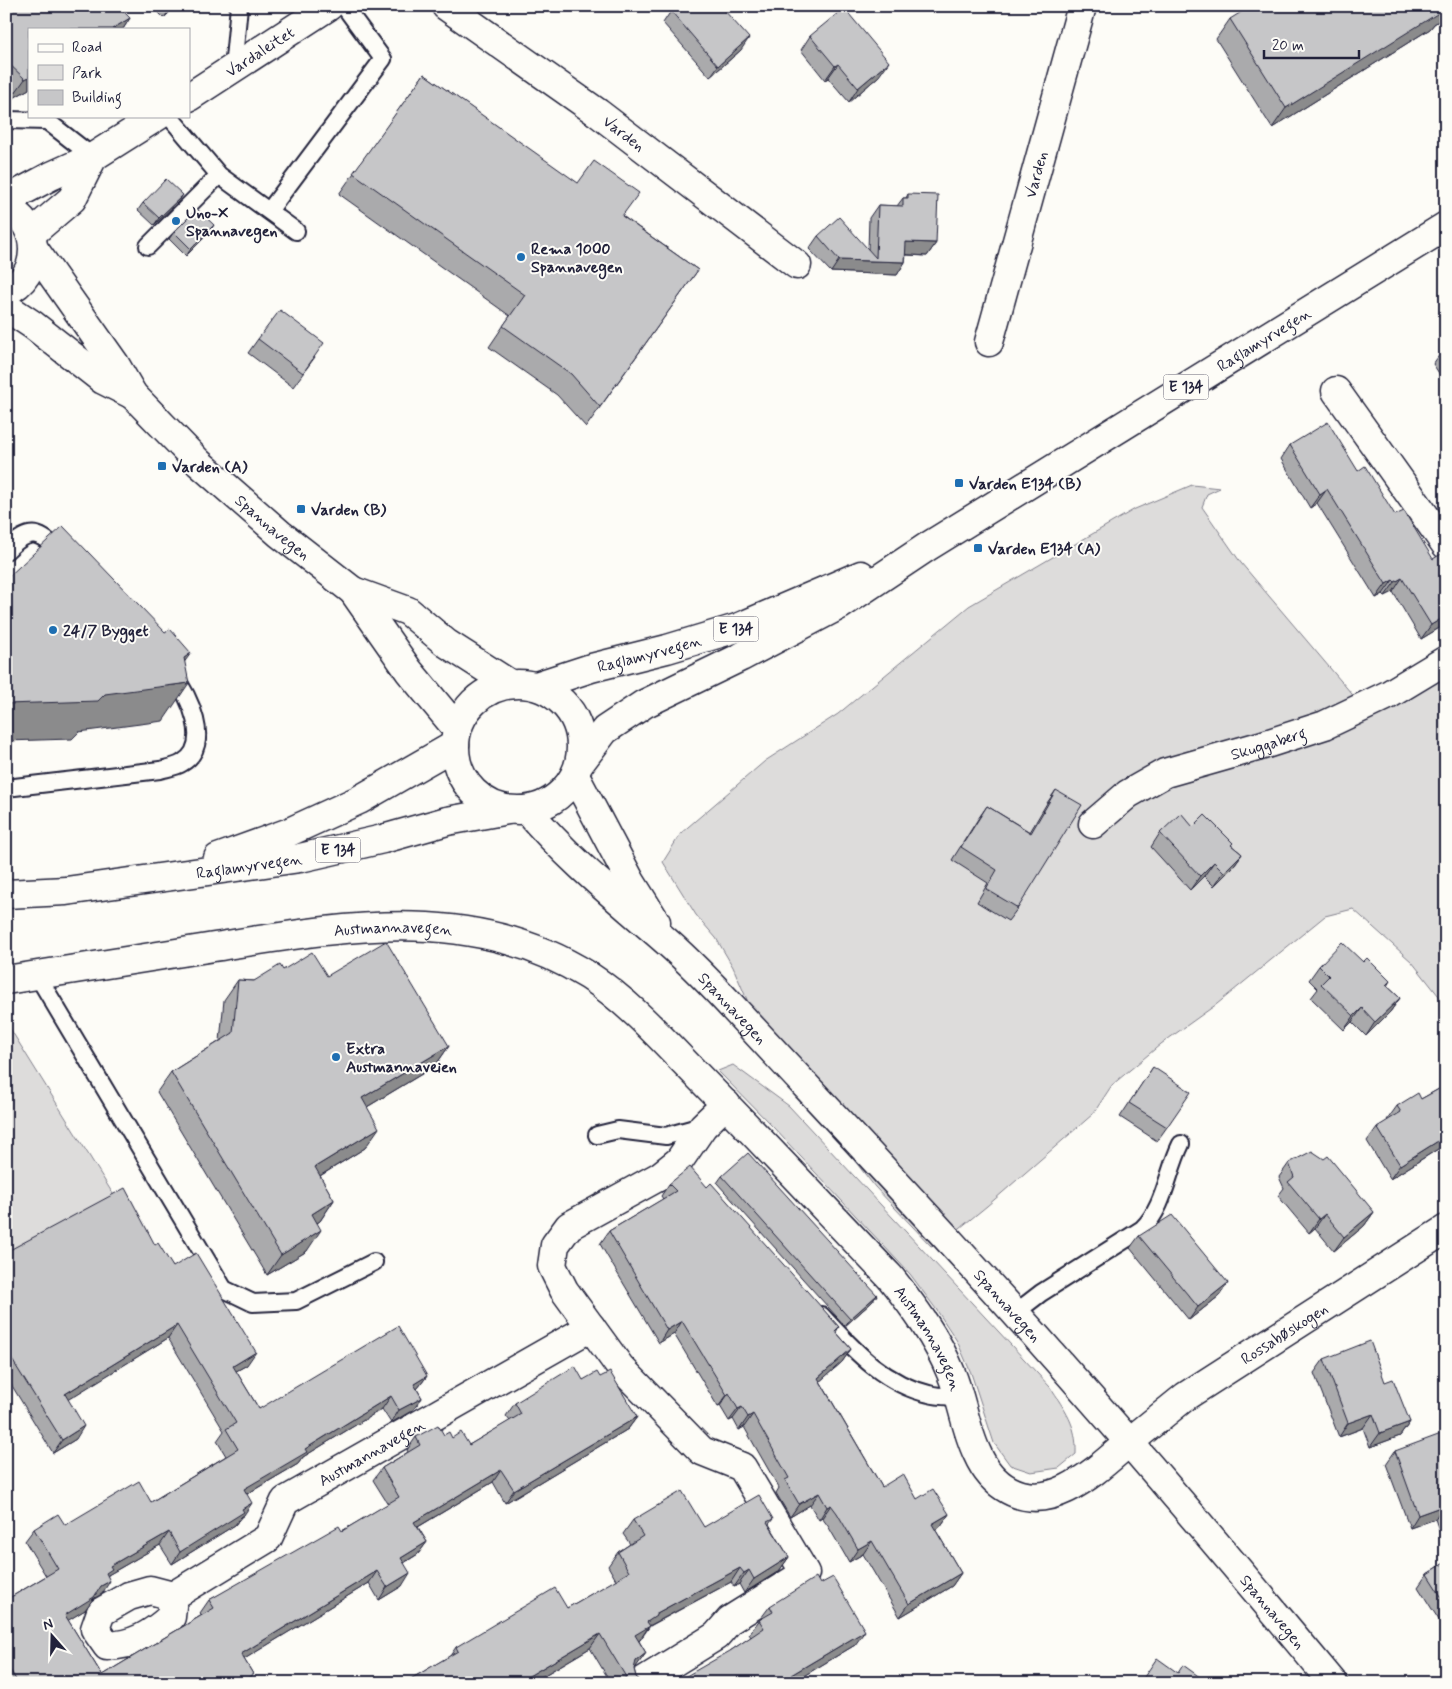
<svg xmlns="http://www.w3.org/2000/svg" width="1452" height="1689" font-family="Mynerve,sans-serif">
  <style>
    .green { fill: #dddcdb; stroke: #807f8b }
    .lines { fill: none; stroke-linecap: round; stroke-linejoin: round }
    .lane-casing { stroke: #22223b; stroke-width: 20 }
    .street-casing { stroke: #22223b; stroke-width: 31 }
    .secondary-casing { stroke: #22223b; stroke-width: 31 }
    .highway-casing { stroke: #22223b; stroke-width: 31 }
    .lane { stroke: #fdfcf7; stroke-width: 16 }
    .street { stroke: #fdfcf7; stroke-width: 28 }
    .secondary { stroke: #fdfcf7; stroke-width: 28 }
    .highway { stroke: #fdfcf7; stroke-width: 28 }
    .wall { fill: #aaaaac; stroke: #22223b }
    .shaded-wall { fill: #8b8b8c; stroke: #22223b }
    .building { fill: #c6c6c8; stroke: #22223b }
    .poi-dot { fill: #1f6fb2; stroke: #fdfcf7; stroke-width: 2 }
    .labels { text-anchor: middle; stroke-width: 4; stroke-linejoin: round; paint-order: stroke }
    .shield { fill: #fdfcf7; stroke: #646373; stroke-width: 1 }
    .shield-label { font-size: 15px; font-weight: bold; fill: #22223b }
    .street-label { font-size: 16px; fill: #22223b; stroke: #fdfcf7 }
    .poi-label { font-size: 16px; font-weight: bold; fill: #22223b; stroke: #fdfcf7; text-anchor: start }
  </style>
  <rect width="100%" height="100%" fill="#fdfcf7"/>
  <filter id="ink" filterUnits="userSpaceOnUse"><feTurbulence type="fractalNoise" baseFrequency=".02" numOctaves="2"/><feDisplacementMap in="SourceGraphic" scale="10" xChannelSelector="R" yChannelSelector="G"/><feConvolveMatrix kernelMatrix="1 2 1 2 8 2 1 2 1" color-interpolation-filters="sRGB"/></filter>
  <g filter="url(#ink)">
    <!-- green -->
    <path class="green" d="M1192,485L1220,488L1207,494L1202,507L1241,563L1357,700L1446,662V1005L1412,962L1353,909L1325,916L1217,1004L1161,1044L1112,1085L1093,1114L987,1206L944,1241L931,1246L875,1187L827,1125L778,1072L733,967L716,938L696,915L663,862L681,833L765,761L838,714L969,606L1135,509Z
      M6,1022L118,1202L6,1260Z
      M733,1065L789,1106L1050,1387C1065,1411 1077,1424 1076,1454L1059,1468L1031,1472L1010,1465L994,1443L971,1373L957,1341L936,1309L910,1274L773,1127L718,1071Z"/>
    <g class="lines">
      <defs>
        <path id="lane" d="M233,69L239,6
          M169,116L219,175L296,231
          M6,120L47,121L93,157
          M269,211L383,59L344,6
          M148,246L219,175
          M6,551C33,524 40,533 64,556
          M6,788L160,770C167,768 176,767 182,763C214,745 188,694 172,673
          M37,975L224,1289L253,1303L296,1301L374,1262
          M597,1135L618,1130L666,1136L702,1126
          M1015,1313L1041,1293L1142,1229C1165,1207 1167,1172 1181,1144
          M821,1315C852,1348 883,1384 929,1394C939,1397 950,1396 960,1397"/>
        <g id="street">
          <path id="s1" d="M446,6L598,113L797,265"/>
          <path id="s2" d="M189,97L329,6"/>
          <path d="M6,200L51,176L93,157L158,116"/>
          <path d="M31,234L72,199L93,157"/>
          <path id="s3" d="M989,342L1082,6"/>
          <path d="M1336,391L1446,545"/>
          <path id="s4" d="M1093,824L1128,794L1165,773L1260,746L1325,725L1388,695L1446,660"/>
          <path id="s5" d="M1128,1443L1186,1396L1446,1229"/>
          <path id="s6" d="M173,1596L171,1617C151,1635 134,1645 107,1646L95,1629L101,1612L129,1596L150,1590L173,1596L268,1538L285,1501L591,1327"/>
          <path d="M640,1683L716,1636L730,1620L805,1573L742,1467L702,1451L620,1367L564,1290L552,1266L555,1245L569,1226L660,1176L679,1161L703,1126L726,1104"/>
        </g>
        <g id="secondary">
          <path d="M6,209C42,221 42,278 6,291"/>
          <path id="s7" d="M34,249L115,364L133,395L199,463L280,534L353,591L409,671L457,729"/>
          <path d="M6,307L33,325L103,380L133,395"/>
          <path d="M353,591L408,611L446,643L510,684"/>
          <path d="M575,776L631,882L656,922"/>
          <path id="s8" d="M527,810C569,860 618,899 666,941C691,963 715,988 738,1013C842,1125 948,1237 1049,1351C1146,1460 1240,1571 1333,1683"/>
          <path id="s9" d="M6,980C76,969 145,958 214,947C342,927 472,902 589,976C629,1002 662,1039 695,1073C761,1140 825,1209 890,1277C914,1307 937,1338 951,1373C962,1399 965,1428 977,1453C984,1469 994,1482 1009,1490C1053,1514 1097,1469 1128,1443"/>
        </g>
        <g id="highway">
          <circle cx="518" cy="747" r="63"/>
          <path id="s10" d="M536,686L591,668L667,649L737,628L861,575"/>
          <path id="s11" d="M580,763L605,730L644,704L741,657L840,605L927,547L1446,226"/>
          <path d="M218,858L287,833L359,800L455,745"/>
          <path id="s12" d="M6,894L66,891L300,858L383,839L447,821L508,810"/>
        </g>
      </defs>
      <!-- lane casing -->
      <use href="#lane" class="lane-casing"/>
      <!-- street casing -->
      <use href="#street" class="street-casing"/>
      <!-- secondary casing -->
      <use href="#secondary" class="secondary-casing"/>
      <!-- highway casing -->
      <use href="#highway" class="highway-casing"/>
      <!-- lane -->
      <use href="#lane" class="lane"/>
      <!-- street -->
      <use href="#street" class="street"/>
      <!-- secondary -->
      <use href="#secondary" class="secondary"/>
      <!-- highway -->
      <use href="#highway" class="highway"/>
    </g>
    <!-- wall -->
    <path class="wall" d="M6,6L130,18L123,29H29V89L10,100L6,96Z
      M152,6H176L164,18Z
      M914,6H925L919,12Z
      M1446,6V16L1434,24L1430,29L1272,128L1216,39L1230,19Z
      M671,11H725L741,50L710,77L663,23Z
      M810,36L879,76L849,102L828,78L825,80L801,50Z
      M424,74L698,270L586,427L557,395L489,347L510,316L339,194Z
      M908,194L936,243L927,256L906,255L905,262L897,275L831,272L809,249L818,236L868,250L869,218L878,205L897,206L903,198H906Z
      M178,202L154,225L138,210L143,203Z
      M174,232L209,233L186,256L169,239Z
      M258,339L315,357L293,387L248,353Z
      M1446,348V384L1433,364L1443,350Z
      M1290,445L1446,624L1421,639L1393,592L1385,596L1383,594L1376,598L1317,503L1310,508L1281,459Z
      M1056,790L1018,908L1008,921L977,902L988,883L952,860L978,819L987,806L1030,832L1047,803Z
      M1193,827L1231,845L1242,854L1232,868L1214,886L1204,876L1190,890L1151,847L1160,833Z
      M1363,962L1390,981L1387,986L1400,998L1390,1012L1366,1036L1352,1022L1344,1030L1311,998L1318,989L1309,980L1319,966Z
      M283,970L327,976L449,1046L435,1066L367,1107L365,1148L320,1176L334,1200L320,1221L317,1223L307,1251L267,1275L157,1092L171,1072L220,1041L224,1000L238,980L254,981Z
      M1153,1067L1167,1127L1157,1141L1120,1117Z
      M1446,1085V1144L1390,1179L1367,1141L1377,1127L1388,1121L1387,1120L1397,1106L1421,1099Z
      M1289,1163L1374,1212L1364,1226L1334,1251L1315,1228L1309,1233L1278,1196L1284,1188L1279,1177Z
      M722,1176L877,1295L872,1302L845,1326L717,1183Z
      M669,1184L707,1187L839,1327L836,1332L851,1349L842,1362L820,1381L882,1487L917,1499L949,1514L940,1527L935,1529L961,1573L952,1586L900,1617L863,1554L849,1562L828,1526L822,1518L819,1520L810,1505L790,1517L776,1493L779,1488L744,1427L739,1430L733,1419L729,1421L720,1406L718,1407L674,1334L659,1343L600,1244L609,1231L663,1199L661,1196Z
      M1139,1236L1228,1283L1219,1296L1189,1320L1130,1248Z
      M155,1245L173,1267L247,1365L236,1371L259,1409L427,1376L418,1388L417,1389L422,1398L413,1410L391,1423L382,1409L303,1457L298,1464L247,1494L244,1515L241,1517L235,1525L172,1564L160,1545L108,1575L102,1594L93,1599L85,1610L68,1620L102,1675L202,1615L200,1613L209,1600L342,1531L388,1504L373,1480L382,1468L408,1452L407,1450L416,1437L444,1435L469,1445L510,1421L506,1416L515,1403L583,1380L600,1377L637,1417L628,1429L505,1503L493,1482L418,1527L427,1542L418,1554L404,1563L402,1586L379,1600L369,1583L244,1659L253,1674L247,1683H6V1600L46,1576L25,1541L34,1529L65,1525L151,1502L226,1456L217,1441L224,1431L168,1338L68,1399L76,1439L53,1453L6,1376V1252Z
      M1324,1359L1385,1382L1410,1422L1400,1436L1370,1447L1363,1428L1339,1437L1314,1373Z
      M1446,1448V1550L1435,1519L1410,1528L1386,1464L1395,1451Z
      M773,1519L769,1524L789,1557L779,1571L744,1593L739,1584L734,1587L731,1582L650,1626L640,1640L639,1641L646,1653L634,1669L636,1677L643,1683H611L590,1648L531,1683H407L409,1680L450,1656L456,1647L567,1608L616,1580L608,1566L618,1552L630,1544L623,1534L633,1520L704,1527Z
      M1446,1562V1631L1418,1587L1427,1574Z
      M770,1606L855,1645L795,1681L730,1651L751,1637L749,1634Z"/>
    <!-- shaded-wall -->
    <path class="shaded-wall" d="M172,6H176L164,18Z
      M1445,6H1446V16L1434,24L1430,29L1272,128L1286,108Z
      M130,18L123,29H112Z
      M749,38L741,50L710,77L718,66Z
      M889,62L879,76L849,102L858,88Z
      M838,64L828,78L825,80L835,66Z
      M29,77V89L10,100L25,79Z
      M183,195L178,202L154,225L159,218Z
      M214,225L209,233L186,256L191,249Z
      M906,242L936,243L927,256L897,254Z
      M839,260L905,262L897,275L831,272Z
      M1327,489L1317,503L1310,508L1320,494Z
      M1402,578L1393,592L1385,596L1395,582Z
      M1393,580L1383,594L1376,598L1386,584Z
      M1446,616V624L1421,639L1431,625Z
      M191,653L167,686L189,683L163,721L79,732L72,739L6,741V704L105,694L184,658Z
      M1242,854L1232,868L1214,886L1224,872Z
      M1214,862L1204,876L1190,890L1200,876Z
      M1400,998L1390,1012L1366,1036L1375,1022Z
      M1362,1008L1352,1022L1344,1030L1354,1016Z
      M449,1046L435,1066L347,1119L362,1098Z
      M379,1128L365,1148L300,1188L315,1167Z
      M1446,1136V1144L1390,1179L1400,1165Z
      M334,1200L320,1221L297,1235L312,1214Z
      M1374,1212L1364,1226L1334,1251L1344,1237Z
      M1325,1214L1315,1228L1309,1233L1319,1219Z
      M321,1230L307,1251L267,1275L281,1255Z
      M1228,1283L1219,1296L1189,1320L1198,1307Z
      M877,1295L872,1302L845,1326L850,1319Z
      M682,1321L674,1334L659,1343L667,1330Z
      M177,1325L168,1338L56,1407L65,1394Z
      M851,1349L842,1362L809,1391L818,1378Z
      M256,1352L247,1365L224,1378L233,1366Z
      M427,1376L418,1388L405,1396L414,1384Z
      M729,1393L720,1406L718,1407L727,1395Z
      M391,1396L382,1409L303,1457L298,1464L235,1501L244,1489L305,1449Z
      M422,1398L413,1410L391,1423L399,1410Z
      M742,1407L733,1419L729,1421L738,1409Z
      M753,1414L744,1427L739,1430L748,1417Z
      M1373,1414L1363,1428L1339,1437L1348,1423Z
      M637,1417L628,1429L505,1503L514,1490Z
      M1410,1422L1400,1436L1370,1447L1380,1433Z
      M84,1426L76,1439L53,1453L62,1440Z
      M501,1470L493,1482L406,1534L414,1522Z
      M819,1493L810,1505L790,1517L799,1504Z
      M252,1503L244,1515L241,1517L235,1525L172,1564L180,1552L242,1509Z
      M831,1505L822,1518L819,1520L827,1507Z
      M1443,1506L1435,1519L1410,1528L1418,1515Z
      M949,1514L940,1527L923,1536L932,1524Z
      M169,1532L160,1545L108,1575L103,1582L97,1586L110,1566Z
      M872,1541L863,1554L849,1562L858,1549Z
      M427,1542L418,1554L392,1570L401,1558Z
      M789,1557L779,1571L744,1593L754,1579Z
      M740,1568L731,1582L649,1626L640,1640L625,1649L635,1635L655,1614Z
      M749,1570L739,1584L734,1587L744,1573Z
      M377,1571L369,1583L233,1666L241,1654Z
      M410,1573L402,1586L379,1600L387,1587Z
      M961,1573L952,1586L900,1617L909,1604Z
      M110,1581L102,1594L93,1599L85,1610L56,1628L65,1615L101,1586Z
      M865,1631L855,1645L792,1683L791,1675Z
      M600,1634L590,1648L531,1683H517Z
      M646,1653L636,1667L627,1675L636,1661Z
      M253,1674L247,1683H240Z"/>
    <!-- building -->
    <path class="building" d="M6,6H118L130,18L112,29H29V77L25,79L6,61Z
      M677,6H728L724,10L749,38L718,66L671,11Z
      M1251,6H1445L1444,7L1445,9L1286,108L1230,19Z
      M844,8L889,62L858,88L838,64L835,66L810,36Z
      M424,74L578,183L594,161L639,193L622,216L698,270L600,407L571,374L503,326L525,295L353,173Z
      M166,179L183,195L159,218L143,203Z
      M908,194L938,195L936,243L906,242L905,262L839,260L818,236L839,217L876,258L878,205L903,206V198H908Z
      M197,209L214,225L191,249L174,232Z
      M280,310L324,343L303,373L258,339Z
      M1446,348V354L1443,350Z
      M1328,422L1358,471L1365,466L1395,515L1404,511L1433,559L1441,554L1446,562V616L1431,625L1402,578L1395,582L1393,580L1386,584L1327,489L1320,494L1290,445Z
      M63,526L165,632L170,629L191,653L184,658L189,683L105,694L98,701L6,704V579Z
      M1056,790L1082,805L1018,908L986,889L997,870L961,847L987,806L1031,833Z
      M1181,813L1193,827L1205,815L1233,843L1231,845L1242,854L1224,872L1214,862L1200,876L1160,833Z
      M386,941L449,1046L362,1098L379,1128L315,1167L334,1200L312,1214L321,1230L281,1255L171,1072L233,1033L238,980L254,981L280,965L283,970L312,952L327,976Z
      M1342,942L1363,962L1367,958L1390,981L1386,985L1400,998L1375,1022L1362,1008L1354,1016L1321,984L1329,976L1319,966Z
      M1153,1067L1191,1092L1167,1127L1129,1103Z
      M1446,1085V1136L1400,1165L1377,1127L1401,1112L1397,1106L1418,1093L1421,1099Z
      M1312,1151L1324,1159L1328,1156L1374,1212L1344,1237L1325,1214L1319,1219L1288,1182L1294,1177L1289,1163Z
      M748,1153L877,1295L850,1319L722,1176Z
      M690,1167L707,1187L711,1183L839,1327L835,1331L851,1349L818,1378L882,1487L903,1474L917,1499L933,1489L949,1514L932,1524L961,1573L909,1604L872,1541L858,1549L837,1513L831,1505L827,1507L819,1493L799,1504L785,1480L789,1478L753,1414L748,1417L742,1407L738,1409L729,1393L727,1395L682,1321L667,1330L609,1231L676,1191L669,1184Z
      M125,1188L155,1245L158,1243L173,1267L196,1253L256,1352L233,1366L259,1409L398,1326L427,1376L414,1384L422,1398L399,1410L391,1396L305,1449L307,1452L244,1489L252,1503L242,1509L244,1512L180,1552L169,1532L110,1566L112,1569L106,1573L110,1581L101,1586L94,1597L65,1615L102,1675L214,1608L209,1600L339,1526L342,1531L399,1497L382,1468L420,1445L416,1437L438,1425L444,1435L449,1432L452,1438L461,1432L469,1445L521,1414L515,1403L575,1366L583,1380L597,1372L600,1377L610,1372L637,1417L514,1490L501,1470L414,1522L427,1542L401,1558L410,1573L387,1587L377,1571L241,1654L253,1674L240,1683H18L6,1663V1600L58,1569L34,1529L58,1514L65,1525L139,1481L151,1502L238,1449L226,1429L236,1423L177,1325L65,1394L84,1426L62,1440L6,1350V1305L8,1304L6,1301V1252Z
      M1172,1215L1228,1283L1198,1307L1139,1236Z
      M1370,1341L1385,1382L1393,1379L1410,1422L1380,1433L1373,1414L1348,1423L1324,1359Z
      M1441,1434L1446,1448V1513L1443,1506L1418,1515L1395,1451Z
      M682,1491L704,1527L759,1495L773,1519L767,1522L789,1557L754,1579L749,1570L744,1573L740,1568L655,1614L656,1616L647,1622L650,1626L635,1635L646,1653L636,1661L634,1669L636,1677L643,1683H617L626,1677L600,1634L517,1683H411L409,1680L458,1651L456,1647L555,1588L567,1608L629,1572L618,1552L643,1536L633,1520Z
      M1446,1562V1604L1427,1574Z
      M816,1577L820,1584L833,1577L865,1631L791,1675L796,1683H674L730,1651L764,1628L759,1620L773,1612L770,1606Z
      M1157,1658L1178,1673L1183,1665L1208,1683H1140Z
      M662,1680L663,1683H655Z"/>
  </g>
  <!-- markers -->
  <g class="poi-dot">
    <circle cx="176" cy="221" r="5"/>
    <circle cx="521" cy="257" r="5"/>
    <rect x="157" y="461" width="10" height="10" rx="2.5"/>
    <rect x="954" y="478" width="10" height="10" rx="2.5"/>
    <rect x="296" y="504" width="10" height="10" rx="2.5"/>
    <rect x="973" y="543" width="10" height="10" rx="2.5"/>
    <circle cx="53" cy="630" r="5"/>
    <circle cx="336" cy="1057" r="5"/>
  </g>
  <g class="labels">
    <!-- shield labels -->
    <g class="shield">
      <rect x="1163.5" y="374.5" width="45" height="25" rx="4"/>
      <rect x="713.5" y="616.5" width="45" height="25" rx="4"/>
      <rect x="315.5" y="837.5" width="45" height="25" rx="4"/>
    </g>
    <g class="shield-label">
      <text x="1186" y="392">E 134</text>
      <text x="736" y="634">E 134</text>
      <text x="338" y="855">E 134</text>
    </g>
    <!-- street labels -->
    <g class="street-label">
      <text dy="6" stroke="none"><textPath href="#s2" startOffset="84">Vardaleitet</textPath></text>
      <text dy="6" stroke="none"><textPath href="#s1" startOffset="219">Varden</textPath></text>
      <text dy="6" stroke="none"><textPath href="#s3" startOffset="174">Varden</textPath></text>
      <text dy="6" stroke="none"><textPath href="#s11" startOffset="808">Raglamyrvegen</textPath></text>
      <text dy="6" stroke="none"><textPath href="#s7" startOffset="369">Spannavegen</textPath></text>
      <text dy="6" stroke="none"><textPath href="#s10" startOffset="118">Raglamyrvegen</textPath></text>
      <text dy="6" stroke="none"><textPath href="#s4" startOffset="196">Skuggaberg</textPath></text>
      <text dy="6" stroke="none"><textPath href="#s12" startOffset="245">Raglamyrvegen</textPath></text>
      <text dy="6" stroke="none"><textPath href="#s9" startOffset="391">Austmannavegen</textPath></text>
      <text dy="6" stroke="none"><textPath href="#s8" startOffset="286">Spannavegen</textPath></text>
      <text dy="6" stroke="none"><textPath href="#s8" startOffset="691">Spannavegen</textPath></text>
      <text dy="6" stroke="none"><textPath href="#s5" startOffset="191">Rossabøskogen</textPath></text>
      <text dy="6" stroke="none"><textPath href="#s9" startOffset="1095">Austmannavegen</textPath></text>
      <text dy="6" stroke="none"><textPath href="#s6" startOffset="461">Austmannavegen</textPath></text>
      <text dy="6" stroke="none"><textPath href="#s8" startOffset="1096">Spannavegen</textPath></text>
    </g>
    <!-- poi labels -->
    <g class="poi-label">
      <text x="186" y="218">Uno-X<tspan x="186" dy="18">Spannavegen</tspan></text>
      <text x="531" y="254">Rema 1000<tspan x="531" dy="18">Spannavegen</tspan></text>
      <text x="172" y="472">Varden (A)</text>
      <text x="969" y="489">Varden E134 (B)</text>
      <text x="311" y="515">Varden (B)</text>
      <text x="988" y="554">Varden E134 (A)</text>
      <text x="63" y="636">24/7 Bygget</text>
      <text x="346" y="1054">Extra<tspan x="346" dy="18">Austmannaveien</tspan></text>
    </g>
  </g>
  <!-- margin -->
  <rect width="1452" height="1689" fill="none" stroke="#fdfcf7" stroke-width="25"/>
  <rect x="12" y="12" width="1427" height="1664" fill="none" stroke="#22223b" stroke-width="2" filter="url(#ink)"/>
  <!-- legend -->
  <rect x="28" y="28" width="162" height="90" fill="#fdfcf7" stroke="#a5a5ac"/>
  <rect x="38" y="44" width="25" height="8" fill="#fdfcf7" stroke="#a5a5ac"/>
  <text x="72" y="52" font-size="15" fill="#22223b">Road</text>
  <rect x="38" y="65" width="25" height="15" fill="#dddcdb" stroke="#a5a5ac"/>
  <text x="72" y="78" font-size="15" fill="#22223b">Park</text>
  <rect x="38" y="90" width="25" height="15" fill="#c6c6c8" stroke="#a5a5ac"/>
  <text x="72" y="102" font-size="15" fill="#22223b">Building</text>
  <!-- north arrow -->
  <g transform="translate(52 1636) rotate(340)" stroke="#fdfcf7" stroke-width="4" paint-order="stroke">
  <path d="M0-4L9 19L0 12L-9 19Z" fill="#22223b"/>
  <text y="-8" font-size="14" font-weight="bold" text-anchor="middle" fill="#22223b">N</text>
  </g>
  <!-- scale -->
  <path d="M1264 50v8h95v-8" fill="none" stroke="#22223b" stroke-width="2.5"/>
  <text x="1272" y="50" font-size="15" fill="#22223b" stroke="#fdfcf7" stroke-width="4" paint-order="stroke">20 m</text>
</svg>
